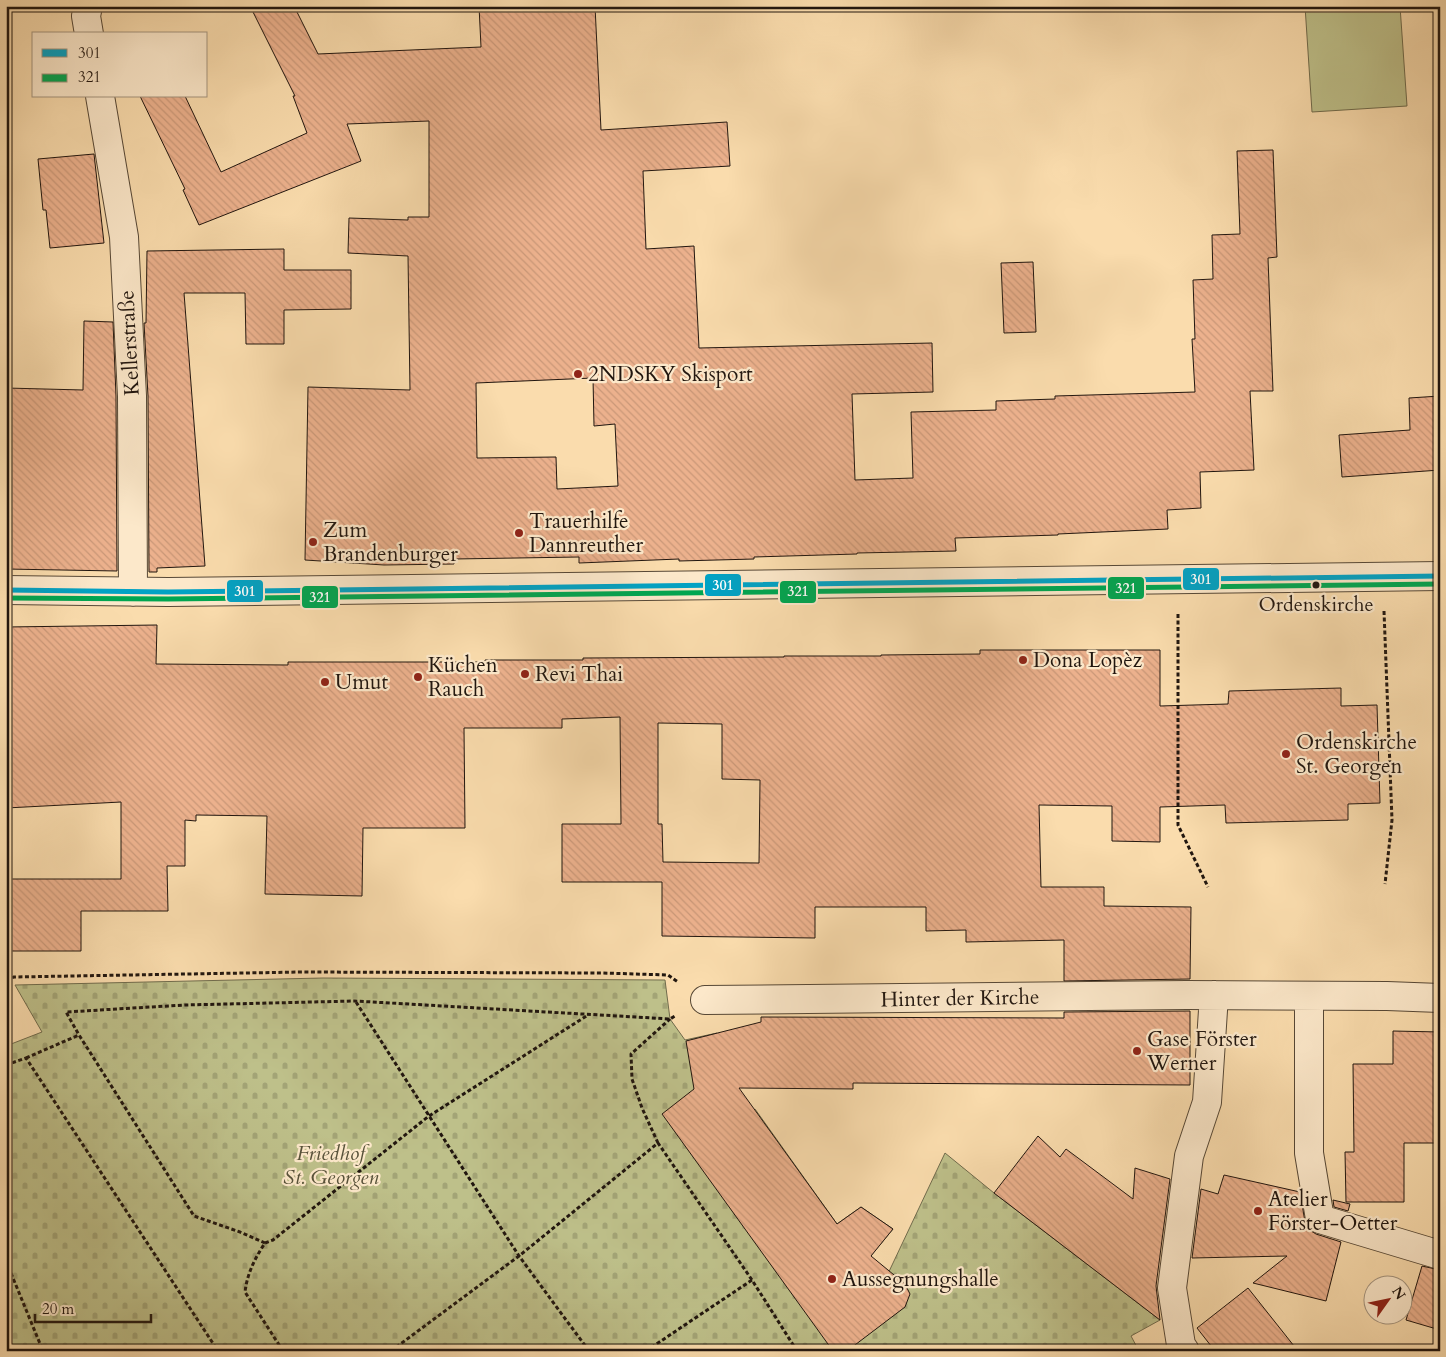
<svg xmlns="http://www.w3.org/2000/svg" width="1446" height="1357" font-family="Cardo,serif">
  <style>
    .cemetery { fill: url(#cemetery-stones); stroke: #706b4c }
    .garden { fill: #bec08a; stroke: #706b4c }
    .building { fill: url(#building-back-hatch); stroke: #21160f; fill-rule: evenodd }
    .lines { fill: none; stroke-linecap: round; stroke-linejoin: round }
    .minor-casing { stroke: #574836; stroke-width: 30 }
    .path { stroke: #21160f; stroke-width: 3; stroke-dasharray: 4 2.5; stroke-linecap: butt }
    .minor { stroke: #fce8ca; stroke-width: 28 }
    .bus-1-casing { stroke: #fce8ca; stroke-width: 9 }
    .bus-2-casing { stroke: #fce8ca; stroke-width: 9 }
    .bus-1 { stroke: #02a2c4; stroke-width: 5 }
    .bus-2 { stroke: #00a651; stroke-width: 5 }
    .poi-dot { fill: #8f2418; stroke: #fce8ca; stroke-width: 2 }
    .bus-dot { fill: #21160f; stroke: #fce8ca; stroke-width: 2 }
    .labels { text-anchor: middle; stroke-width: 4.5; stroke-linejoin: round; paint-order: stroke }
    .bus-label { font-size: 20px; fill: #21160f; stroke: #fce8ca }
    .street-label { font-size: 21px; fill: #21160f; stroke: #fce8ca }
    .poi-label { font-size: 21px; fill: #21160f; stroke: #fce8ca; text-anchor: start }
    .park-label { font-size: 21px; font-style: italic; fill: #58523a; stroke: #fce8ca }
    .line-badge { stroke: #fce8ca; stroke-width: 2 }
    .badge-label { font-size: 14px; text-anchor: middle; font-weight: bold; fill: #fff }
  </style>
  <defs>
    <pattern id="cemetery-stones" width="16" height="16" patternUnits="userSpaceOnUse" patternTransform="scale(1.25)"><rect width="16" height="16" fill="#bec08a"/><path d="M2 7V4a2 2 0 0 1 4 0v3zM10 15v-3a2 2 0 0 1 4 0v3z" fill="#a3a476"/></pattern>
    <pattern id="building-back-hatch" width="6" height="6" patternUnits="userSpaceOnUse" patternTransform="scale(1.25)"><rect width="6" height="6" fill="#ecb18d"/><path d="M-1 5l2 2M0 0l6 6M5-1l2 2" fill="none" stroke="#ca9878"/></pattern>
  </defs>
  <rect width="100%" height="100%" fill="#fadcad"/>
  <filter id="stains"><feTurbulence type="fractalNoise" baseFrequency=".004" numOctaves="4"/><feColorMatrix values="0 0 0 0 .2 0 0 0 0 .09 0 0 0 0 .02 0 0 0 .5 -.17"/></filter>
  <radialGradient id="worn" r=".72"><stop offset=".6" stop-color="#630" stop-opacity="0"/><stop offset="1" stop-color="#630" stop-opacity=".3"/></radialGradient>
  <!-- cemetery -->
  <path class="cemetery" d="M323,978L665,980L670,1019L685,1040L717,1033L734,1125L755,1109L837,1224L861,1207L893,1229L869,1258L885,1280L945,1153L994,1193L1160,1320L1131,1336L1139,1351H6V1046L42,1032L15,985Z"/>
  <!-- garden -->
  <path class="garden" d="M1305,6H1400L1407,106L1312,112Z"/>
  <!-- building -->
  <path class="building" d="M250,6H294L318,54L481,47L479,6H595L601,130L727,122L730,166L643,171L646,249L694,246L699,348L932,343L933,392L852,394L855,480L913,478L911,412L996,410V401L1055,399V396L1195,392L1192,339H1195L1193,280L1213,279L1212,235L1240,234L1237,151L1273,150L1277,257L1268,258L1273,391H1250L1254,470L1200,472L1201,508L1167,510L1168,529L1058,534V535L955,538L956,551L857,553V554L754,557V559L679,561V559L579,563V557L454,559V564L384,565L305,560L308,387L410,390L408,256L348,253L349,218L408,220V217H429V121L347,124L361,161L199,225L183,190L185,189L140,96H185L221,172L307,133L293,96H295ZM593,378L594,426L615,424L618,486L557,489L556,457L477,458L476,383Z
    M94,154L104,243L50,248L46,210H43L38,159Z
    M284,249V270H351V309L284,310V344H246L245,293H184L205,566L157,568V572H149L148,396L144,323H146L147,251Z
    M1033,262L1036,332L1004,333L1001,263Z
    M84,321L113,322L116,396L117,571L6,569V388L83,390Z
    M1440,396V470L1342,477L1339,435L1410,430L1409,398Z
    M157,625L156,664L288,665V662H485V660H583V658L784,657V656H881V655L980,654V650H1160V706L1228,704L1229,691L1341,688V706L1377,705L1380,803L1348,804V820L1226,823L1225,805L1160,807V842L1112,841V806L1039,805L1041,887H1104V906L1191,907L1190,979L1064,981V940L966,942V930L926,931V907H815V938L662,936V882H562V824H621L620,717L562,719V728H464L465,828H363L362,896L265,894L267,816L196,815V821L185,820V866H167L168,911H81V951H6V879H121V802L6,808V627ZM658,723L722,724V779L760,780L759,863L663,862L662,824H658Z
    M1190,1011V1085L853,1083V1089L739,1088L837,1224L861,1207L893,1229L871,1256L905,1284L910,1294L905,1307L847,1351H833L662,1114L694,1089L686,1041L761,1022V1017L1064,1018V1012Z
    M1393,1031L1440,1032V1143H1404V1202H1346L1345,1152H1354L1353,1064H1393Z
    M1038,1136L1060,1157L1066,1149L1133,1199L1135,1168L1170,1179L1156,1286L1160,1320L994,1193Z
    M1224,1175L1300,1192L1305,1222L1308,1229L1316,1234L1341,1242L1326,1301L1253,1283L1287,1256L1192,1258L1201,1189L1218,1194Z
    M1333,1200L1350,1204L1348,1211L1334,1207Z
    M1422,1266L1440,1270V1330L1406,1320Z
    M1248,1288L1298,1351H1215L1197,1328Z"/>
  <g class="lines">
    <defs>
      <path id="minor" d="M88,6L86,16L89,34
        M100,96L124,237L132,396L133,592
        M6,590L168,592L1440,576
        M1309,997V1153L1320,1219L1440,1255
        M705,1000L1187,995L1387,996L1440,998
        M1185,1351L1181,1345L1172,1288L1189,1156L1207,1102L1214,995"/>
    </defs>
    <!-- minor casing -->
    <use href="#minor" class="minor-casing"/>
    <!-- path -->
    <path class="path" d="M1384,611L1392,820L1385,884
      M1178,614V825L1208,887
      M6,980L14,977L302,972L603,973L668,975L678,982
      M356,1002L519,1256L589,1351
      M26,1058L79,1035
      M6,1065L26,1058L218,1351
      M658,1143L642,1108L632,1079L631,1054L670,1019
      M265,1243L273,1240L429,1116L588,1015
      M6,1261L43,1351
      M283,1351L245,1292C247,1274 255,1258 265,1243L240,1232L194,1216L79,1035L66,1012L185,1005L355,1001L670,1019L675,1016
      M391,1351L519,1256L658,1143L752,1280L797,1351
      M646,1351L752,1280"/>
    <!-- minor -->
    <use href="#minor" class="minor"/>
    <defs>
      <path id="bus-1" d="M6,590L168,592L1440,576"/>
      <path id="bus-2" d="M6,598L168,599L1440,584"/>
    </defs>
    <!-- bus-1 casing -->
    <use href="#bus-1" class="bus-1-casing"/>
    <!-- bus-2 casing -->
    <use href="#bus-2" class="bus-2-casing"/>
    <!-- bus-1 -->
    <use href="#bus-1" class="bus-1"/>
    <!-- bus-2 -->
    <use href="#bus-2" class="bus-2"/>
  </g>
  <!-- markers -->
  <g class="poi-dot">
    <circle cx="578" cy="374" r="5"/>
    <circle cx="519" cy="533" r="5"/>
    <circle cx="313" cy="542" r="5"/>
    <circle cx="1023" cy="660" r="5"/>
    <circle cx="525" cy="674" r="5"/>
    <circle cx="418" cy="677" r="5"/>
    <circle cx="325" cy="682" r="5"/>
    <circle cx="1286" cy="754" r="5"/>
    <circle cx="1137" cy="1051" r="5"/>
    <circle cx="1258" cy="1211" r="5"/>
    <circle cx="832" cy="1279" r="5"/>
  </g>
  <circle class="bus-dot" cx="1316" cy="585" r="4.5"/>
  <g class="labels">
    <!-- bus labels -->
    <g class="bus-label">
      <text x="1316" y="611">Ordenskirche</text>
    </g>
    <!-- street labels -->
    <g class="street-label">
      <text transform="translate(129 343) rotate(-93)" y="7">Kellerstraße</text>
      <text transform="translate(960 998) rotate(-1)" y="7">Hinter der Kirche</text>
    </g>
    <!-- poi labels -->
    <g class="poi-label">
      <text x="588" y="381">2NDSKY Skisport</text>
      <text x="529" y="528">Trauerhilfe<tspan x="529" dy="24">Dannreuther</tspan></text>
      <text x="323" y="537">Zum<tspan x="323" dy="24">Brandenburger</tspan></text>
      <text x="1033" y="667">Dona Lopèz</text>
      <text x="428" y="672">Küchen<tspan x="428" dy="24">Rauch</tspan></text>
      <text x="535" y="681">Revi Thai</text>
      <text x="335" y="689">Umut</text>
      <text x="1296" y="749">Ordenskirche<tspan x="1296" dy="24">St. Georgen</tspan></text>
      <text x="1147" y="1046">Gase Förster<tspan x="1147" dy="24">Werner</tspan></text>
      <text x="1268" y="1206">Atelier<tspan x="1268" dy="24">Förster-Oetter</tspan></text>
      <text x="842" y="1286">Aussegnungshalle</text>
    </g>
    <!-- park labels -->
    <g class="park-label">
      <text x="331" y="1160">Friedhof<tspan x="331" dy="24">St. Georgen</tspan></text>
    </g>
  </g>
  <g class="line-badge">
    <rect x="1182" y="567" width="38" height="24" rx="5" fill="#02a2c4"/>
    <rect x="704" y="573" width="38" height="24" rx="5" fill="#02a2c4"/>
    <rect x="1107" y="576" width="38" height="24" rx="5" fill="#00a651"/>
    <rect x="226" y="579" width="38" height="24" rx="5" fill="#02a2c4"/>
    <rect x="779" y="580" width="38" height="24" rx="5" fill="#00a651"/>
    <rect x="301" y="585" width="38" height="24" rx="5" fill="#00a651"/>
  </g>
  <g class="badge-label">
    <text x="1201" y="584">301</text>
    <text x="723" y="590">301</text>
    <text x="1126" y="593">321</text>
    <text x="245" y="596">301</text>
    <text x="798" y="596">321</text>
    <text x="320" y="602">321</text>
  </g>
  <!-- margin -->
  <rect width="1446" height="1357" fill="none" stroke="#fadcad" stroke-width="25"/>
  <rect x="8" y="8" width="1431" height="1342" fill="none" stroke="#21160f" stroke-width="2.5"/>
  <rect x="12" y="12" width="1421" height="1332" fill="none" stroke="#21160f"/>
  <!-- legend -->
  <rect x="32" y="32" width="175" height="65" fill="#fce8ca" stroke="#a4947f"/>
  <rect x="42" y="49" width="25" height="8" fill="#02a2c4" stroke="#a4947f"/>
  <text x="78" y="58" font-size="15" fill="#21160f">301</text>
  <rect x="42" y="74" width="25" height="8" fill="#00a651" stroke="#a4947f"/>
  <text x="78" y="82" font-size="15" fill="#21160f">321</text>
  <!-- north arrow -->
  <g transform="translate(1388 1300) rotate(57)"><circle r="24" fill="#fce8ca" stroke="#a4947f"/>
  <path d="M0-4L9 19L0 12L-9 19Z" fill="#8f2418"/>
  <text y="-8" font-size="14" font-weight="bold" text-anchor="middle" fill="#21160f">N</text>
  </g>
  <!-- scale -->
  <path d="M35 1314v8h116v-8" fill="none" stroke="#21160f" stroke-width="2.5"/>
  <text x="42" y="1314" font-size="15" fill="#21160f" stroke="#fce8ca" stroke-width="4" paint-order="stroke">20 m</text>
  <rect width="100%" height="100%" filter="url(#stains)"/>
  <rect width="100%" height="100%" fill="url(#worn)"/>
</svg>
